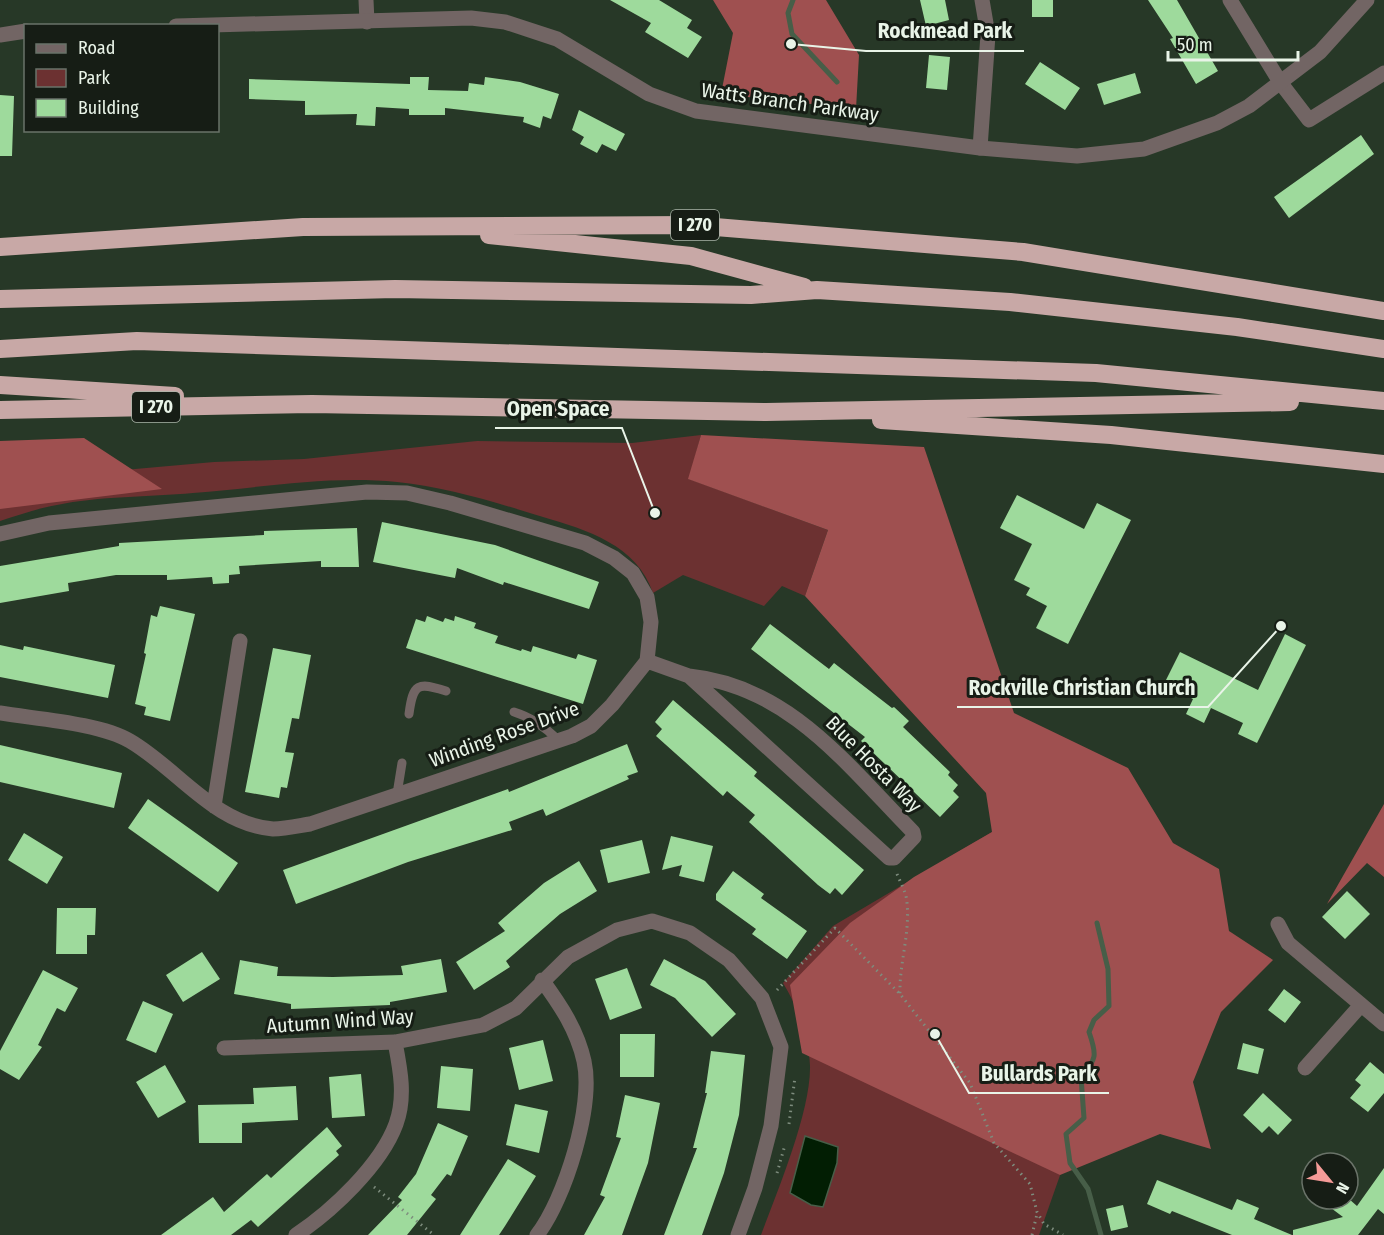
<svg xmlns="http://www.w3.org/2000/svg" width="1384" height="1235" font-family="'Fira Sans Condensed',sans-serif">
  <style>
    .green { fill: #6c3131 }
    .forest { fill: #9f5050 }
    .water { fill: #021e03; stroke: #475e48; stroke-width: 1.5 }
    .lines { fill: none; stroke-linecap: round; stroke-linejoin: round }
    .stream { stroke: #475e48; stroke-width: 5 }
    .building { fill: #9eda9c }
    .path { stroke: #7e8d7e; stroke-width: 3; stroke-dasharray: 1.5 4.5; stroke-linecap: butt }
    .service { stroke: #726564; stroke-width: 9 }
    .minor { stroke: #726564; stroke-width: 15 }
    .tertiary { stroke: #726564; stroke-width: 15 }
    .motorway { stroke: #c8a8a6; stroke-width: 18 }
    .labels { text-anchor: middle; stroke-width: 6; stroke-linejoin: round; paint-order: stroke }
    .shield { fill: #161d15; stroke: #aab4a9; stroke-width: 1.5 }
    .shield-label { font-size: 18px; font-weight: bold; fill: #e9f4e8 }
    .street-label { font-size: 20px; fill: #e9f4e8; stroke: #161d15 }
    .leader { fill: none; stroke: #e9f4e8; stroke-width: 2 }
    .callout-dot { fill: #e9f4e8; stroke: #161d15; stroke-width: 2 }
    .callout-label { font-size: 21px; text-anchor: middle; font-weight: bold; fill: #e9f4e8; stroke: #161d15; stroke-width: 6; stroke-linejoin: round; paint-order: stroke }
  </style>
  <rect width="100%" height="100%" fill="#273827"/>
  <!-- green -->
  <path class="green" d="M701,435L689,479L828,530L805,596L782,586L764,606L683,575L653,593C637,545 587,530 543,517C494,502 447,487 397,482C328,475 261,488 193,493C150,497 98,496 57,505C38,508 19,515 0,521V481L214,462L304,459L477,441L632,443Z
    M992,832L1077,1127L1039,1235H761C777,1192 811,1111 810,1066C809,1038 798,1007 783,983L833,926Z"/>
  <!-- forest -->
  <path class="forest" d="M713,0H826L859,55L856,109L721,94L733,33Z
    M701,435L924,447L1014,713L1128,768L1173,843L1219,869L1229,931L1273,960L1221,1012L1193,1082L1211,1149L1160,1134L1060,1175L802,1053L790,985L850,923L914,877L992,832L986,793L805,596L828,530L688,479Z
    M84,438L162,489L0,509V441Z
    M1384,804V877L1367,863L1327,904Z"/>
  <!-- water -->
  <path class="water" d="M805,1136L838,1147L837,1163L823,1207L811,1205L790,1193Z"/>
  <g class="lines">
    <!-- stream -->
    <path class="stream" d="M793,0L788,13L792,34L837,82
      M1097,923L1108,969L1109,1006L1094,1020L1089,1032C1097,1055 1097,1059 1081,1077L1084,1118L1066,1134L1070,1163L1088,1189L1101,1235"/>
  </g>
  <!-- building -->
  <path class="building" d="M610,0H659L692,20L687,28L702,37L688,58L645,32L651,23Z
    M920,0H945L949,20L926,26Z
    M1032,0H1053V17H1032Z
    M1148,0H1177L1218,71L1196,84L1170,39L1173,38Z
    M929,55L950,57L947,90L926,88Z
    M1040,62L1080,88L1065,110L1025,84Z
    M1135,73L1141,93L1104,105L1097,84Z
    M410,77H429L428,90L468,91L469,83L484,85L485,77L520,82L559,94L551,119L543,116L540,128L523,122L524,117L445,108V115H409V109L376,107L375,126L356,125L357,114L305,115V101L249,99V79L410,84Z
    M0,95L14,96L12,156H0Z
    M579,110L625,134L616,151L602,144L597,153L580,144L584,137L572,130Z
    M1361,135L1374,154L1289,218L1274,197Z
    M1017,495L1084,529L1097,503L1131,520L1068,644L1036,628L1047,606L1026,595L1030,588L1014,580L1032,544L1000,528Z
    M382,522L495,545L599,582L589,609L504,582L503,585L457,568L455,578L373,562Z
    M357,528L359,567H321V561L239,566L240,574L229,575V583L213,584L212,577L167,580V575H116L68,583L69,591L0,603V566L119,546V543L264,535V531Z
    M160,606L195,614L170,721L144,715L146,707L135,704L146,654L144,653L151,615L157,617Z
    M427,616L443,622L445,618L454,621L455,616L476,623L474,628L498,636L495,643L521,651L522,649L531,652L533,646L576,659L578,654L597,660L583,704L406,648L416,619L425,622Z
    M770,624L829,669L834,663L892,708L894,707L909,721L903,727L950,772L948,775L958,785L953,791L959,797L940,817L861,741L865,737L751,649Z
    M1285,634L1306,645L1257,743L1238,734L1243,723L1211,708L1204,723L1186,714L1193,699L1164,684L1180,652L1258,690Z
    M0,645L23,650L24,646L115,665L108,698L0,677Z
    M273,648L311,655L299,719L292,718L285,752L294,753L287,788L281,787L279,798L245,792Z
    M673,700L757,772L754,776L864,870L842,895L835,888L830,894L818,885L749,822L755,815L727,791L723,796L656,736L662,729L655,722Z
    M627,744L638,772L627,776L629,779L546,816L543,809L509,822L512,830L408,862L296,904L283,870L508,789L509,792Z
    M0,745L122,773L114,808L0,782Z
    M148,799L238,863L218,892L128,828Z
    M24,833L63,857L47,884L8,860Z
    M671,836L713,846L704,882L679,876L682,865L662,870Z
    M642,840L650,873L608,883L600,850Z
    M579,861L597,891L560,914L506,961L510,967L474,990L456,962L505,931L498,923L544,883Z
    M733,871L764,894L761,898L807,931L787,959L752,934L756,929L716,900V894Z
    M1347,891L1370,914L1345,939L1322,917Z
    M57,908H96L95,935H87V954H56Z
    M202,952L220,979L183,1002L166,975Z
    M441,959L447,992L390,1002V1005L291,1009V1004L234,994L240,960L278,967L277,976L333,977L403,975L401,966Z
    M664,959L705,981L736,1014L712,1037L675,998L650,985Z
    M627,968L642,1008L610,1020L595,979Z
    M43,970L78,988L65,1012L57,1008L38,1045L42,1047L19,1080L0,1069V1051Z
    M1284,989L1301,1002L1285,1023L1268,1010Z
    M143,1001L173,1014L156,1053L126,1040Z
    M620,1034H655L654,1077H620Z
    M543,1040L553,1081L519,1090L509,1048Z
    M1243,1043L1264,1049L1258,1074L1237,1069Z
    M711,1051L745,1055L739,1115L724,1173L702,1235H664L697,1148H693L707,1093H705Z
    M1370,1062L1384,1074V1093L1368,1112L1350,1098L1361,1085L1355,1080Z
    M165,1065L186,1102L158,1118L136,1082Z
    M441,1066L473,1069L470,1111L437,1108Z
    M361,1074L365,1116L332,1118L329,1077Z
    M296,1086L298,1120L242,1123V1143H199L198,1105L254,1104L253,1088Z
    M1263,1093L1292,1120L1278,1135L1269,1126L1262,1133L1243,1115Z
    M625,1095L660,1103L648,1163L622,1235H584L605,1197L600,1195L621,1138L616,1137Z
    M515,1104L548,1111L539,1153L506,1145Z
    M438,1123L468,1136L451,1176L447,1174L431,1195L436,1199L407,1235H368L402,1200L398,1197L416,1174Z
    M327,1127L342,1146L336,1151L339,1155L258,1227L251,1220L231,1235H161L213,1197L224,1212L267,1174L271,1178Z
    M508,1159L536,1176L505,1226L499,1235H460Z
    M1384,1168V1214L1378,1209L1358,1235H1293V1230L1343,1217L1319,1199H1349L1357,1206Z
    M1157,1180L1232,1210L1237,1199L1259,1208L1254,1219L1292,1235H1232L1172,1211L1170,1214L1147,1204Z
    M1123,1205L1128,1227L1111,1231L1106,1209Z"/>
  <g class="lines">
    <!-- path -->
    <path class="path" d="M897,874C900,881 904,889 906,896C912,928 899,962 900,994
      M777,990L835,928L900,994L970,1083L994,1143L1030,1184L1037,1212L1044,1224L1063,1235
      M789,1124L795,1077
      M777,1173L785,1145
      M374,1187L434,1235
      M1032,1235L1037,1214"/>
    <!-- service -->
    <path class="service" d="M514,712C531,717 545,727 558,740
      M409,714C413,683 418,682 446,691
      M397,794L402,763"/>
    <!-- minor -->
    <path class="minor" d="M366,0L367,22
      M1280,82L1309,120L1384,73
      M980,148L988,35L982,0
      M0,534L49,523L367,492L407,493L450,503L585,543L614,558L633,573L647,597L651,622L647,661L612,705L591,726L572,736L310,824C298,826 285,829 273,829C214,824 178,769 130,741C100,723 36,719 0,713
      M647,661L689,676L889,858H894L914,837L913,832C847,765 789,686 689,676
      M214,806L240,641
      M1278,924L1288,943L1384,1024
      M224,1048L395,1042L483,1025L516,1008L568,957L617,930L652,921L690,933L729,960L762,998L781,1047L771,1126L755,1188L738,1235
      M1305,1068L1361,1005
      M296,1235C332,1211 381,1165 396,1124C406,1097 400,1068 395,1042
      M537,1235C565,1199 594,1106 584,1061C577,1030 561,1006 542,980"/>
    <!-- tertiary -->
    <path class="tertiary" d="M1230,0L1280,82
      M176,26L471,18L505,22L557,39L649,94L696,111L980,148L1077,156L1144,149L1217,123L1249,106L1320,52L1367,0
      M0,35L26,31"/>
    <!-- motorway -->
    <path class="motorway" d="M489,235L691,256L804,287
      M0,247L303,227L691,225L1023,252L1384,311
      M0,299L395,289L751,295L817,290L1010,302L1237,327L1384,349
      M0,349L137,341L1096,373L1384,401
      M0,385L175,396
      M0,410L312,404L766,412L1290,402
      M881,420L1111,435L1384,464"/>
  </g>
  <g class="labels">
    <!-- shield labels -->
    <g class="shield">
      <rect x="671" y="210" width="48" height="30" rx="4.5"/>
      <rect x="132" y="392" width="48" height="30" rx="4.5"/>
    </g>
    <g class="shield-label">
      <text x="695" y="231">I 270</text>
      <text x="156" y="413">I 270</text>
    </g>
    <!-- street labels -->
    <g class="street-label">
      <text transform="translate(790 102) rotate(8)" y="7">Watts Branch Parkway</text>
      <text transform="translate(504 734) rotate(-20)" y="7">Winding Rose Drive</text>
      <text transform="translate(874 764) rotate(45)" y="7">Blue Hosta Way</text>
      <text transform="translate(340 1021) rotate(-4)" y="7">Autumn Wind Way</text>
    </g>
  </g>
  <!-- callouts -->
  <path class="leader" d="M791 44L866 51H1024M655 513L622 428H495M1281 626L1208 707H957M935 1034L969 1093H1109"/>
  <g class="callout-dot">
    <circle cx="791" cy="44" r="6"/>
    <circle cx="655" cy="513" r="6"/>
    <circle cx="1281" cy="626" r="6"/>
    <circle cx="935" cy="1034" r="6"/>
  </g>
  <g class="callout-label">
    <text x="945" y="38">Rockmead Park</text>
    <text x="558" y="416">Open Space</text>
    <text x="1082" y="695">Rockville Christian Church</text>
    <text x="1039" y="1081">Bullards Park</text>
  </g>
  <!-- legend -->
  <rect x="24" y="24" width="195" height="108" fill="#161d15" stroke="#6a7369" stroke-width="1.5"/>
  <rect x="36" y="44" width="30" height="9" fill="#726564" stroke="#6a7369" stroke-width="1.5"/>
  <text x="78" y="54" font-size="18" fill="#e9f4e8">Road</text>
  <rect x="36" y="69" width="30" height="18" fill="#6c3131" stroke="#6a7369" stroke-width="1.5"/>
  <text x="78" y="84" font-size="18" fill="#e9f4e8">Park</text>
  <rect x="36" y="99" width="30" height="18" fill="#9eda9c" stroke="#6a7369" stroke-width="1.5"/>
  <text x="78" y="114" font-size="18" fill="#e9f4e8">Building</text>
  <!-- north arrow -->
  <g transform="translate(1330 1181) rotate(120)"><circle r="28" fill="#161d15" stroke="#6a7369" stroke-width="1.5"/>
  <path d="M0-4.5L10 22L0 15L-10 22Z" fill="#f59b98"/>
  <text y="-9" font-size="16" font-weight="bold" text-anchor="middle" fill="#e9f4e8">N</text>
  </g>
  <!-- scale -->
  <path d="M1168 51v9h130v-9" fill="none" stroke="#e9f4e8" stroke-width="3"/>
  <text x="1177" y="51" font-size="18" fill="#e9f4e8" stroke="#161d15" stroke-width="4.5" paint-order="stroke">50 m</text>
</svg>
